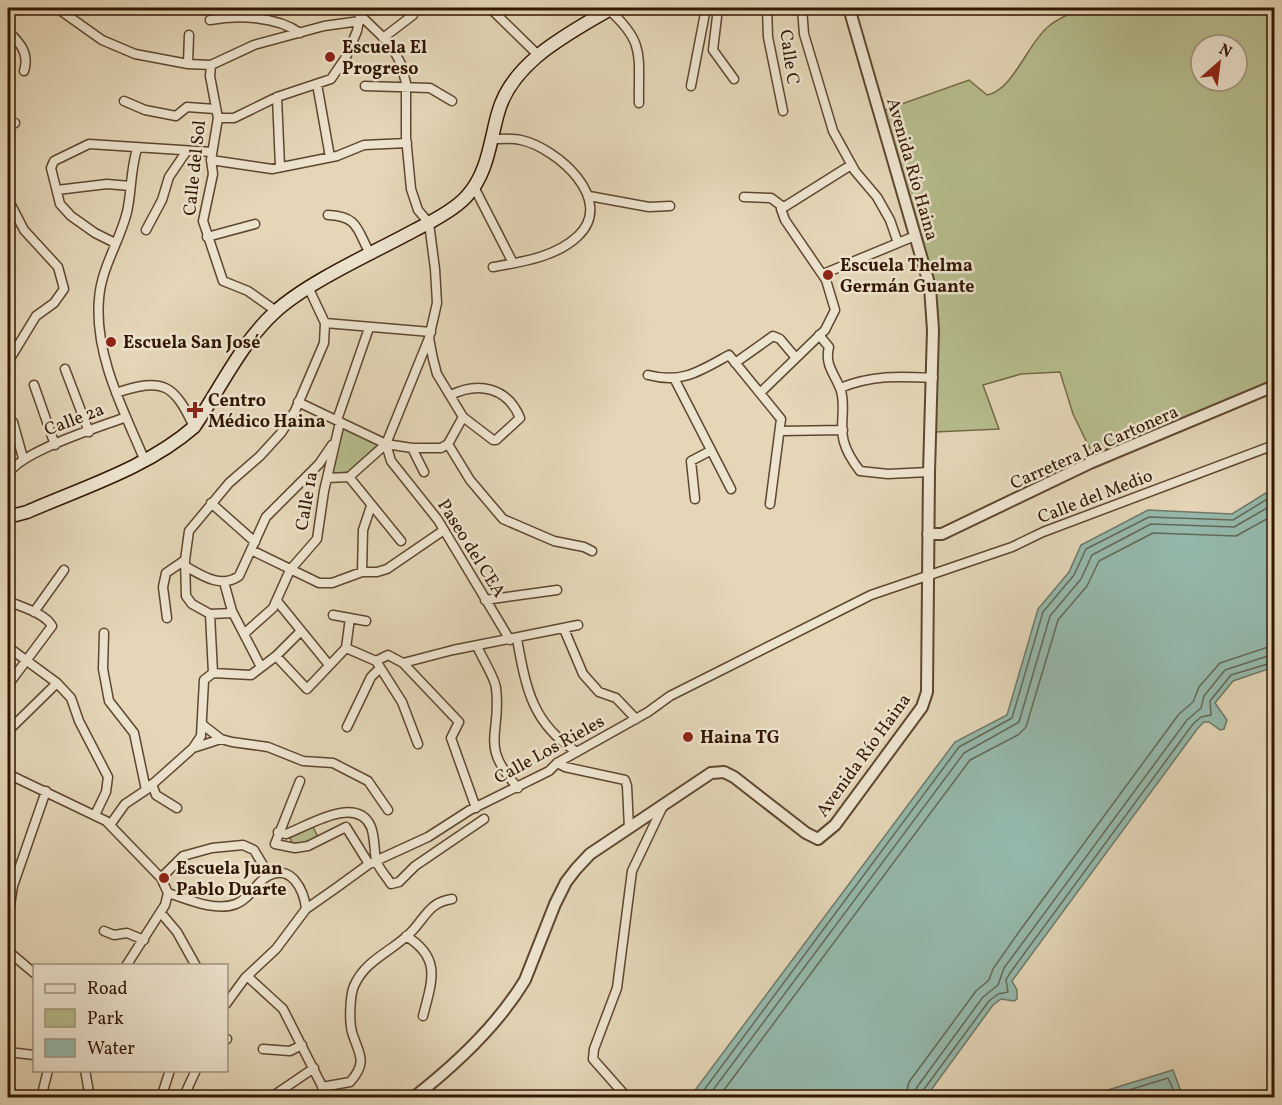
<svg xmlns="http://www.w3.org/2000/svg" width="1282" height="1105" font-family="Vollkorn,serif">
  <style>
    .green { fill: #b6bd8d; stroke: #746a47; stroke-width: 1.5; fill-rule: evenodd }
    .water { fill: #95b9ac; stroke: #6e7868; stroke-width: 1.5 }
    .lines { fill: none; stroke-linecap: round; stroke-linejoin: round }
    .shore { stroke: #646856; stroke-width: 1.5 }
    .minor-casing { stroke: #5f462e; stroke-width: 11 }
    .tertiary-casing { stroke: #5f462e; stroke-width: 14 }
    .secondary-casing { stroke: #331601; stroke-width: 15 }
    .minor { stroke: #ede4d0; stroke-width: 8 }
    .tertiary { stroke: #ede4d0; stroke-width: 10 }
    .secondary { stroke: #ede4d0; stroke-width: 12 }
    .poi-dot { fill: #8f2418; stroke: #ede4d0; stroke-width: 2 }
    .labels { text-anchor: middle; stroke-width: 5; stroke-linejoin: round; paint-order: stroke }
    .poi-label { font-size: 18px; font-weight: bold; fill: #331601; stroke: #ede4d0; text-anchor: start }
    .street-label { font-size: 18px; fill: #331601; stroke: #ede4d0 }
  </style>
  <rect width="100%" height="100%" fill="#e4d6b7"/>
  <filter id="stains"><feTurbulence type="fractalNoise" baseFrequency=".00333" numOctaves="4"/><feColorMatrix values="0 0 0 0 .2 0 0 0 0 .09 0 0 0 0 .02 0 0 0 .5 -.17"/></filter>
  <radialGradient id="worn" r=".72"><stop offset=".6" stop-color="#630" stop-opacity="0"/><stop offset="1" stop-color="#630" stop-opacity=".3"/></radialGradient>
  <!-- green -->
  <path class="green" d="M1083,8H1274V380L1094,457L1073,414L1060,372L1021,374L983,385L999,429L935,432L937,331L882,111L969,80L987,95C1013,91 1028,42 1049,26C1058,18 1072,13 1083,8ZM1201,45H1237V81H1201Z
    M342,427L380,443L348,472L331,474Z
    M312,825L318,837L294,847L289,836Z"/>
  <!-- water -->
  <path class="water" d="M1274,488V667L1233,681L1215,703L1227,720L1224,729L1220,730L1209,722H1204L1198,728L1012,981L1017,990V999L1014,1001L1001,999L993,1005L926,1097H690L955,742L1007,715L1038,609L1069,572L1081,545L1148,510L1232,514Z
    M1173,1070L1183,1097H1082H1085Z"/>
  <g class="lines">
    <!-- shore -->
    <path class="shore" d="M698,1098L959,747L1012,718L1043,612L1074,575L1086,549L1149,517L1233,520L1274,495
      M707,1098L964,753L1019,722L1050,616L1081,579L1092,555L1151,524L1234,527L1274,504
      M718,1098L970,760L1018,735L1026,727L1058,620L1087,586L1099,561L1153,533L1236,536L1274,515
      M905,1098L909,1082L976,991L989,980L993,969L1021,929L1179,714L1193,702L1199,687L1220,663L1274,645
      M914,1098L917,1087L983,997L998,985L1004,968L1187,720L1201,708L1204,696L1225,670L1274,654
      M921,1098L922,1092L989,1001L998,994L1008,992L1006,980L1010,973L1193,724L1201,717L1211,715L1210,701L1231,675L1274,662
      M1103,1098L1168,1078L1177,1098"/>
    <defs>
      <path id="minor" d="M57,8L102,40L135,54L188,64L211,65L254,45L324,26L360,21
        M359,8L360,15L391,45L401,64L406,83V137L411,189L418,210L429,223L435,269L437,303L429,338L433,359L437,374L463,417L493,440H496L520,418C508,388 479,381 451,395
        M490,8L538,55
        M718,8L713,50L734,79
        M767,8L768,37L783,111
        M802,8L804,34L833,131L855,171L877,197L890,220L898,243
        M609,10C646,43 638,56 639,103
        M210,20C238,15 276,16 300,33
        M8,31C19,42 30,53 24,71
        M383,38L413,15
        M188,64L189,35
        M211,65L210,76L218,118L211,160L213,174L203,221L223,281L248,291L276,311
        M317,84L330,157
        M365,86L430,88L452,101
        M691,86L706,8
        M277,97L280,167
        M124,101L145,110L176,116L187,107L215,109
        M218,118H234L277,97L331,79L346,57L357,31L360,16
        M8,127L15,123
        M137,149C130,172 132,190 127,212C120,241 101,268 99,299C94,355 124,411 145,461
        M211,160L272,169L337,156L364,145L407,143
        M474,187L513,263
        M57,190L107,184L130,186
        M589,196L649,207L670,206
        M744,197L771,198L783,207
        M8,199L24,230L58,267L64,289L54,303L36,316L8,362
        M328,215C360,216 357,232 371,255
        M146,230L162,200L169,177L186,152
        M207,237L255,224
        M115,243L95,233L71,216L60,204L51,168L54,161L89,144L212,152
        M493,267C522,262 556,257 578,236C616,200 557,148 521,140C512,138 502,139 493,139
        M823,274L915,236
        M325,323L431,332
        M819,335L829,347C824,366 836,375 841,391C846,408 839,426 844,442C847,453 853,462 860,471L888,474L929,472
        M735,363L773,336L780,339L796,358
        M65,369L89,432
        M648,375C682,384 700,371 729,355L781,419L770,504
        M674,378L731,489
        M34,385L55,445
        M840,388C872,375 899,376 933,378
        M116,393C163,377 174,384 194,427
        M760,393L825,330L835,310L826,280L785,220L781,209L851,165
        M298,402L386,444L412,448H441L448,444L463,417
        M337,420L369,328
        M13,422L23,458
        M781,431L843,430
        M386,444L391,461L438,520L510,640
        M448,444L470,480L503,519L554,541L584,547L592,551
        M412,448L424,472
        M8,475C18,452 100,427 126,417
        M349,477L401,541
        M327,478L349,477L386,444L429,338
        M695,499L691,461L710,451
        M211,503L255,542
        M251,550L319,583H332L362,572H377L387,569L444,530
        M185,566C201,575 221,589 239,576L266,517L319,464L332,445
        M362,572L363,530L371,506
        M224,582L232,611L261,667
        M485,600L557,590
        M8,601C21,607 45,613 52,626L8,685
        M277,601L329,665
        M34,612L64,570
        M210,614L192,604L186,596L185,560L189,531L229,483L260,456L281,433L295,411L324,343L325,323L309,289
        M210,614L233,613
        M333,615L366,621
        M167,618L163,587L166,573L185,560
        M564,629L583,674L599,692L616,698L636,719
        M104,633L103,669L109,701L134,733L146,790
        M245,633L273,608L290,570L317,539L324,491L340,422
        M517,639C526,688 532,724 577,752
        M477,646C482,658 495,678 496,688C502,736 478,743 518,788
        M8,647L57,683L71,698L79,721L108,777L106,792L95,815
        M346,648L376,661L402,702L418,744
        M276,656L307,689L346,648L350,618
        M376,661L388,655L403,663L459,722L451,738L476,808
        M403,663L453,650L578,625
        M213,673L251,675L276,656L300,632
        M203,725L221,739L232,742L268,747L303,761L333,763L368,781L388,810
        M347,727L371,677L380,668
        M8,731L57,683
        M193,748L221,739
        M557,763L565,767L625,780L627,786L629,828
        M8,774L106,821L161,878L168,893L165,905L126,966
        M300,781L275,844L295,848L308,846L346,827L369,864
        M152,784L156,795L177,808
        M110,825L125,804L146,790L193,748L201,736L204,680L213,673L210,614
        M278,832L286,834C308,826 357,794 371,827C375,838 374,849 376,860C378,868 387,877 391,884L399,882L415,866L484,819
        M161,878L183,856L212,848L243,845L254,850L269,875
        M168,893C187,899 215,912 236,904C251,898 255,883 268,876C291,863 304,890 306,909
        M161,913L177,932L196,966
        M8,918L13,886L46,791
        M104,931L114,935L127,933L144,940
        M406,936C442,958 432,981 423,1016
        M8,951L34,973
        M247,976L283,1009L328,1098
        M226,1004L245,978L276,949L306,909L336,888L369,864L428,837L470,810L549,771L557,763L648,712L670,696L871,595L1012,547L1043,532L1274,445
        M226,1039H227
        M263,1049L290,1051L302,1045
        M8,1052L34,1055
        M85,1070L90,1098
        M322,1087L350,1082C369,1061 358,1053 352,1032C349,1021 350,995 354,986C366,958 396,950 414,929C427,914 431,902 452,899
        M41,1098L48,1070
        M161,1098L170,1070
        M183,1098L196,1070
        M270,1098L314,1068
        M621,1098L623,1093L593,1059L594,1049L617,988L632,871L662,808"/>
      <path id="tertiary" d="M928,534H942L1090,463L1274,386
        M413,1098C454,1066 498,1025 525,980L555,904L566,882L576,869L590,854L711,773L724,772L734,777L806,833L818,839L835,825L922,707L927,692L929,472L933,330L930,287L849,8"/>
      <path id="secondary" d="M8,517L27,512C84,487 147,468 194,427C220,389 241,343 275,312C309,281 375,252 417,229C433,221 454,210 466,197C488,174 490,141 498,113C512,61 570,33 612,8"/>
    </defs>
    <!-- minor casing -->
    <use href="#minor" class="minor-casing"/>
    <!-- tertiary casing -->
    <use href="#tertiary" class="tertiary-casing"/>
    <!-- secondary casing -->
    <use href="#secondary" class="secondary-casing"/>
    <!-- minor -->
    <use href="#minor" class="minor"/>
    <!-- tertiary -->
    <use href="#tertiary" class="tertiary"/>
    <!-- secondary -->
    <use href="#secondary" class="secondary"/>
  </g>
  <!-- markers -->
  <g class="poi-dot">
    <circle cx="330" cy="57" r="6"/>
    <circle cx="828" cy="275" r="6"/>
    <circle cx="111" cy="342" r="6"/>
    <path d="M192 401h6v6h6v6h-6v6h-6v-6h-6v-6h6z"/>
    <circle cx="688" cy="737" r="6"/>
    <circle cx="164" cy="878" r="6"/>
  </g>
  <g class="labels">
    <!-- poi labels -->
    <g class="poi-label">
      <text x="342" y="53">Escuela El<tspan x="342" dy="21">Progreso</tspan></text>
      <text x="840" y="271">Escuela Thelma<tspan x="840" dy="21">Germán Guante</tspan></text>
      <text x="123" y="348">Escuela San José</text>
      <text x="208" y="406">Centro<tspan x="208" dy="21">Médico Haina</tspan></text>
      <text x="700" y="743">Haina TG</text>
      <text x="176" y="874">Escuela Juan<tspan x="176" dy="21">Pablo Duarte</tspan></text>
    </g>
    <!-- street labels -->
    <g class="street-label">
      <text transform="translate(790 57) rotate(82)" y="6">Calle C</text>
      <text transform="translate(194 168) rotate(-84)" y="6">Calle del Sol</text>
      <text transform="translate(913 169) rotate(74)" y="6">Avenida Río Haina</text>
      <text transform="translate(74 419) rotate(-21)" y="6">Calle 2a</text>
      <text transform="translate(1094 447) rotate(-24)" y="6">Carretera La Cartonera</text>
      <text transform="translate(1095 496) rotate(-21)" y="6">Calle del Medio</text>
      <text transform="translate(306 501) rotate(-80)" y="6">Calle 1a</text>
      <text transform="translate(472 548) rotate(58)" y="6">Paseo del CEA</text>
      <text transform="translate(549 749) rotate(-29)" y="6">Calle Los Rieles</text>
      <text transform="translate(863 755) rotate(-54)" y="6">Avenida Río Haina</text>
    </g>
  </g>
  <!-- margin -->
  <rect width="1282" height="1105" fill="none" stroke="#e4d6b7" stroke-width="30"/>
  <rect x="9" y="9" width="1264" height="1087" fill="none" stroke="#331601" stroke-width="3"/>
  <rect x="15" y="15" width="1252" height="1075" fill="none" stroke="#331601" stroke-width="1.5"/>
  <!-- legend -->
  <rect x="33" y="964" width="195" height="108" fill="#ede4d0" stroke="#a3927d" stroke-width="1.5"/>
  <rect x="45" y="984" width="30" height="9" fill="#ede4d0" stroke="#a3927d" stroke-width="1.5"/>
  <text x="87" y="994" font-size="18" fill="#331601">Road</text>
  <rect x="45" y="1009" width="30" height="18" fill="#b6bd8d" stroke="#a3927d" stroke-width="1.5"/>
  <text x="87" y="1024" font-size="18" fill="#331601">Park</text>
  <rect x="45" y="1039" width="30" height="18" fill="#95b9ac" stroke="#a3927d" stroke-width="1.5"/>
  <text x="87" y="1054" font-size="18" fill="#331601">Water</text>
  <!-- north arrow -->
  <g transform="translate(1219 63) rotate(28)"><circle r="28" fill="#ede4d0" stroke="#a3927d" stroke-width="1.5"/>
  <path d="M0-4.5L10 22L0 15L-10 22Z" fill="#8f2418"/>
  <text y="-9" font-size="16" font-weight="bold" text-anchor="middle" fill="#331601">N</text>
  </g>
  <rect width="100%" height="100%" filter="url(#stains)"/>
  <rect width="100%" height="100%" fill="url(#worn)"/>
</svg>
